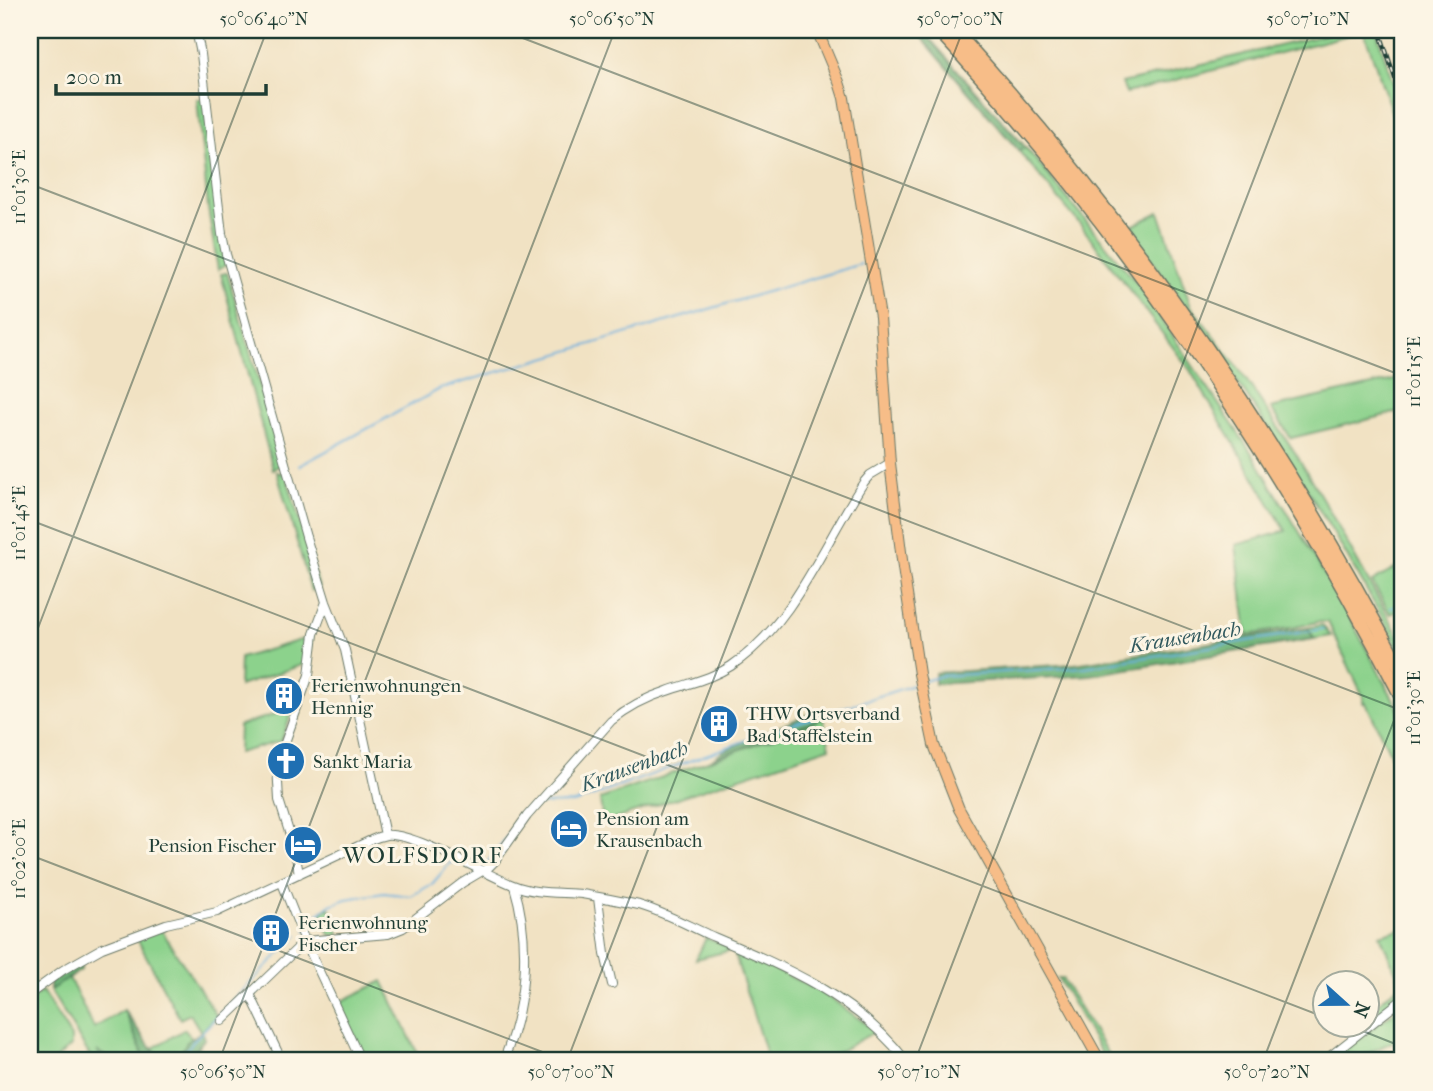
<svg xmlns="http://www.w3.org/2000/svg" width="1433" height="1091" font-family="'IM FELL French Canon',serif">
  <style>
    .green { fill: #8cd28c; stroke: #568860; stroke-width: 2 }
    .forest { fill: #71b478; stroke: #487856; stroke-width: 2 }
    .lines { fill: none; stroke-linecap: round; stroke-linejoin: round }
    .stream { stroke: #67aedd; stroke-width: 2 }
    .minor-casing { stroke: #687766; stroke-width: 10 }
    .major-casing { stroke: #687766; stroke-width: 12 }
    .highway-casing { stroke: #687766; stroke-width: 15 }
    .minor { stroke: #fff; stroke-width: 8 }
    .major { stroke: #f7bd88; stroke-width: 10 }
    .highway { stroke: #f7bd88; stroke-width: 12 }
    .rail-casing { stroke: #1f3d34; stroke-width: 4.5 }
    .rail { stroke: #fcf5e5; stroke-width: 2; stroke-dasharray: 5; stroke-linecap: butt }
    .ticks { fill: none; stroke: #1f3d34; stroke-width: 2; stroke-opacity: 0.45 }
    .labels { text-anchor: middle; stroke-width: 6; stroke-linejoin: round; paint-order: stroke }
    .poi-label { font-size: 19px; fill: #1f3d34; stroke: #fcf5e5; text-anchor: start }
    .water-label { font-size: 21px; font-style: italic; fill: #31595e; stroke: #fcf5e5 }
    .quarter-label { font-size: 23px; letter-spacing: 2px; fill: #1f3d34; stroke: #fcf5e5 }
    .neatline { fill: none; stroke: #1f3d34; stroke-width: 2.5 }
    .ticks-label { font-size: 18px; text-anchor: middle; fill: #1f3d34 }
  </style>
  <rect width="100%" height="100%" fill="#fcf5e5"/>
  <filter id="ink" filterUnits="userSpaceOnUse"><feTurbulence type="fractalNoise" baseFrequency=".0143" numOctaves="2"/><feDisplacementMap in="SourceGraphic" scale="14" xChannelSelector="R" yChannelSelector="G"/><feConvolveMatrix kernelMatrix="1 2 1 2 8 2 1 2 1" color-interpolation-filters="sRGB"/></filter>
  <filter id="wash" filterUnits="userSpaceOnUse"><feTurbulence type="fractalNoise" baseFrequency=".00686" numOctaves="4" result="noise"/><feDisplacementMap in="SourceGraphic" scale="28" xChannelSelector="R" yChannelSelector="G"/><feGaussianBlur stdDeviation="1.57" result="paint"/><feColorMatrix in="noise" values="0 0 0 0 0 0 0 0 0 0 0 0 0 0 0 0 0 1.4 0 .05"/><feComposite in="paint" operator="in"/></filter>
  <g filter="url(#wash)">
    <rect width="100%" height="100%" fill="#f1e2c3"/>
    <!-- green -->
    <path class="green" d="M1346,30H1376L1403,113V146L1364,31L1126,93L1122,83Z
      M197,99H201L204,104L226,265L218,270L208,208Z
      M1026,148L1137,283L1253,455L1303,538L1345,609L1403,717V780L1366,703H1363V696L1328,622H1317L1296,627L1247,635L1236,545L1286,531L1190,370L1079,223L1018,150Z
      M1159,212L1191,306L1239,369L1296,454L1329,510L1403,644V656C1322,504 1231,366 1128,228Z
      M227,273L283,464L273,469L221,274Z
      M1403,378V411L1291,438L1271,408Z
      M277,472L286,474L319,588L311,591Z
      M1403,564V593L1400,595L1403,609L1390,614L1372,582Z
      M1322,625L1331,636L1314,639L1308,628Z
      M311,637L308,663L239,686L240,658Z
      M294,708L281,741L238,753L239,726Z
      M823,718L830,747L603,823L600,799L793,731Z
      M329,907L340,935H330L322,913Z
      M160,928L217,1016L201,1032L190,1014L180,1019L136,937Z
      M1403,928V995L1367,1023L1366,1014L1399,985L1398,977L1380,935Z
      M706,938L726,946L728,951L696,959Z
      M733,949L822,992L876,1031L822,1061H768Z
      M69,978L94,1028L124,1010L146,1061H114L97,1051L105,1061H93L50,990Z
      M1058,978H1062L1112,1061H1106Z
      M383,981L421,1061H366L338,1003Z
      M42,991L71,1037V1046L53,1061H33L30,1057V1000Z
      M1403,1005V1037L1351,1061H1329Z
      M185,1029L191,1038L177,1060L160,1061L153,1048Z"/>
    <!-- forest -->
    <path class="forest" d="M915,30H922L1026,148L1018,150Z
      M1308,628L1314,639L1090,675L935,684V673L1075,664Z
      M821,709L823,718L712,759L723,751Z
      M81,964V970L50,990V982Z
      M124,1010L160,1061H146Z
      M201,1032L205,1038L187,1061H176L187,1042Z"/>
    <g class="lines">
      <!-- stream -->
      <path class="stream" d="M299,466L440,389L861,264
        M1391,608L1403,604
        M924,681L941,676L1085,667L1323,629
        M542,804L574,803L763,734L916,684
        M477,864L485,865L520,820
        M306,931L316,916L330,905L346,899L384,893L411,896L432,884L451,862L458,863
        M178,1061L194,1040L298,935"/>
    </g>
  </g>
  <g filter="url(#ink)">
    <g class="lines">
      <defs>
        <path id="minor" d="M196,30L201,54L222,234L226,254L306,537L326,602L345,650L385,835
          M299,874L295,851L279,800L277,765L309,675L314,634L326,602
          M282,883L305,941L361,1061
          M598,898L605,954L612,984
          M30,994L63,970L102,948L166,924L217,912L371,840C375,838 381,836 386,835C413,832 485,874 513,885C535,894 559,892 582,894C600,897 621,901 639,905C663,912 685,924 707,934C780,965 857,996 906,1061
          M250,994L282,1061
          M222,1021L305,941L388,934L403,928L462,883L489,867L495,861L527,816L611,721C628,707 645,698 667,691C689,683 711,679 731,666C795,623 823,544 864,482L870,475L890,463
          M503,1061C526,1008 531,942 514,886
          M1324,1061L1403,999"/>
        <path id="major" d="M817,30L839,82L844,98L880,317L890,463L903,568L919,674L934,745L959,809L1100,1061"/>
        <path id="highway" d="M938,30C1123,229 1279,459 1403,700
          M954,30C1131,223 1282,443 1403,674"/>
      </defs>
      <!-- minor casing -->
      <use href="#minor" class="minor-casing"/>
      <!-- major casing -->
      <use href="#major" class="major-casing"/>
      <!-- highway casing -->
      <use href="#highway" class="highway-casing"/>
      <!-- minor -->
      <use href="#minor" class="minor"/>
      <!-- major -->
      <use href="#major" class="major"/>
      <!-- highway -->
      <use href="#highway" class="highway"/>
      <defs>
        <path id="rail" d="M1379,30L1403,102"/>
      </defs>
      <!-- rail casing -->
      <use href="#rail" class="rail-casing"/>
      <!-- rail -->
      <use href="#rail" class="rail"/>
    </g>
  </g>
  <!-- ticks -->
  <path class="ticks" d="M502,30L1403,376M1377,30L1403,40M30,184L1403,711M30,520L1324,1017M30,649L267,30M30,855L566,1061M1345,1024L1403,1047M219,1061L615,30M567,1061L963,30M915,1061L1311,30M1263,1061L1403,697"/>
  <!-- icons -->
  <defs>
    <symbol id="building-disc" viewBox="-11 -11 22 22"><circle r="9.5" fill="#1f6fb2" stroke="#fcf5e5"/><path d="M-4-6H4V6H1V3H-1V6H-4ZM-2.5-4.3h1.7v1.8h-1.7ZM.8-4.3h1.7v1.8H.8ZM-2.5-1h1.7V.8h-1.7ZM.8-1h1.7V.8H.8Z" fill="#fff"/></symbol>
    <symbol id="church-disc" viewBox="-11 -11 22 22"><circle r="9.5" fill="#1f6fb2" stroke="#fcf5e5"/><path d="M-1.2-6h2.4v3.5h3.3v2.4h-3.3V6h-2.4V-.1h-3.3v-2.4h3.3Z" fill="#fff"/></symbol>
    <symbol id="hotel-disc" viewBox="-11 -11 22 22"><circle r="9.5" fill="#1f6fb2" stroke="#fcf5e5"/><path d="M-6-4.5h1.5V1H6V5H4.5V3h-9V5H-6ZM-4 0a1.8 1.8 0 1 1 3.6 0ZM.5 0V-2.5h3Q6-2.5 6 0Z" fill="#fff"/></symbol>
  </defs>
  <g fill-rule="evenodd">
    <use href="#building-disc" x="262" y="674" width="44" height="44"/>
    <use href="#building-disc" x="697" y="702" width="44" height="44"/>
    <use href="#church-disc" x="264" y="739" width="44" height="44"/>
    <use href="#hotel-disc" x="547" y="807" width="44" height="44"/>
    <use href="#hotel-disc" x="281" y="823" width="44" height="44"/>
    <use href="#building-disc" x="249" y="911" width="44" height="44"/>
  </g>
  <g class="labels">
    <!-- poi labels -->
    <g class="poi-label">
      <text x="311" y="692">Ferienwohnungen<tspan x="311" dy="22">Hennig</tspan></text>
      <text x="746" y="720">THW Ortsverband<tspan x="746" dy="22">Bad Staffelstein</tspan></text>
      <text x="313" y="768">Sankt Maria</text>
      <text x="596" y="825">Pension am<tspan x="596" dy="22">Krausenbach</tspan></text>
      <text x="276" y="852" text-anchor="end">Pension Fischer</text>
      <text x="298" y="929">Ferienwohnung<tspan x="298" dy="22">Fischer</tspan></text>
    </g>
    <!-- water labels -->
    <g class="water-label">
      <text transform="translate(1185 637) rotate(-9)" y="7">Krausenbach</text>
      <text transform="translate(634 766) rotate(-20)" y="7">Krausenbach</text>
    </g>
    <!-- quarter labels -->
    <g class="quarter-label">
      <text x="423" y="863">WOLFSDORF</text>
    </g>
  </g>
  <!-- margin -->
  <rect width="1433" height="1091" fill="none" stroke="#fcf5e5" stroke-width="77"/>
  <!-- north arrow -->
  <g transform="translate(1346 1004) rotate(111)"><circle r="33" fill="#fcf5e5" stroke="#a4ab9e" stroke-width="2"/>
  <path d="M0-5L12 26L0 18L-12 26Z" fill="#1f6fb2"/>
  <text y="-10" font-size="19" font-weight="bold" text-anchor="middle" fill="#1f3d34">N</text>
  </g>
  <!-- scale -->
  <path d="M56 84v10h210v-10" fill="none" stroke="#1f3d34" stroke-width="3.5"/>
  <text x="66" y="84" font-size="21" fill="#1f3d34" stroke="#fcf5e5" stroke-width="5" paint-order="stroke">200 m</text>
  <rect x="38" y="38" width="1356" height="1014" class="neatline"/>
  <g class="ticks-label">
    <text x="264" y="25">50°06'40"N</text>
    <text x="612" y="25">50°06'50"N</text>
    <text x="960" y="25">50°07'00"N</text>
    <text x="1308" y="25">50°07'10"N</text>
    <text transform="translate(19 187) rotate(-90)" y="6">11°01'30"E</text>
    <text transform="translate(1414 372) rotate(-90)" y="6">11°01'15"E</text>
    <text transform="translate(19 523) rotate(-90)" y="6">11°01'45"E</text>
    <text transform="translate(1414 708) rotate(-90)" y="6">11°01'30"E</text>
    <text transform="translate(19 859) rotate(-90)" y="6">11°02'00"E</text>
    <text x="223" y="1078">50°06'50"N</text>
    <text x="571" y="1078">50°07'00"N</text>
    <text x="919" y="1078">50°07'10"N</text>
    <text x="1267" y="1078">50°07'20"N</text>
  </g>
</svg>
